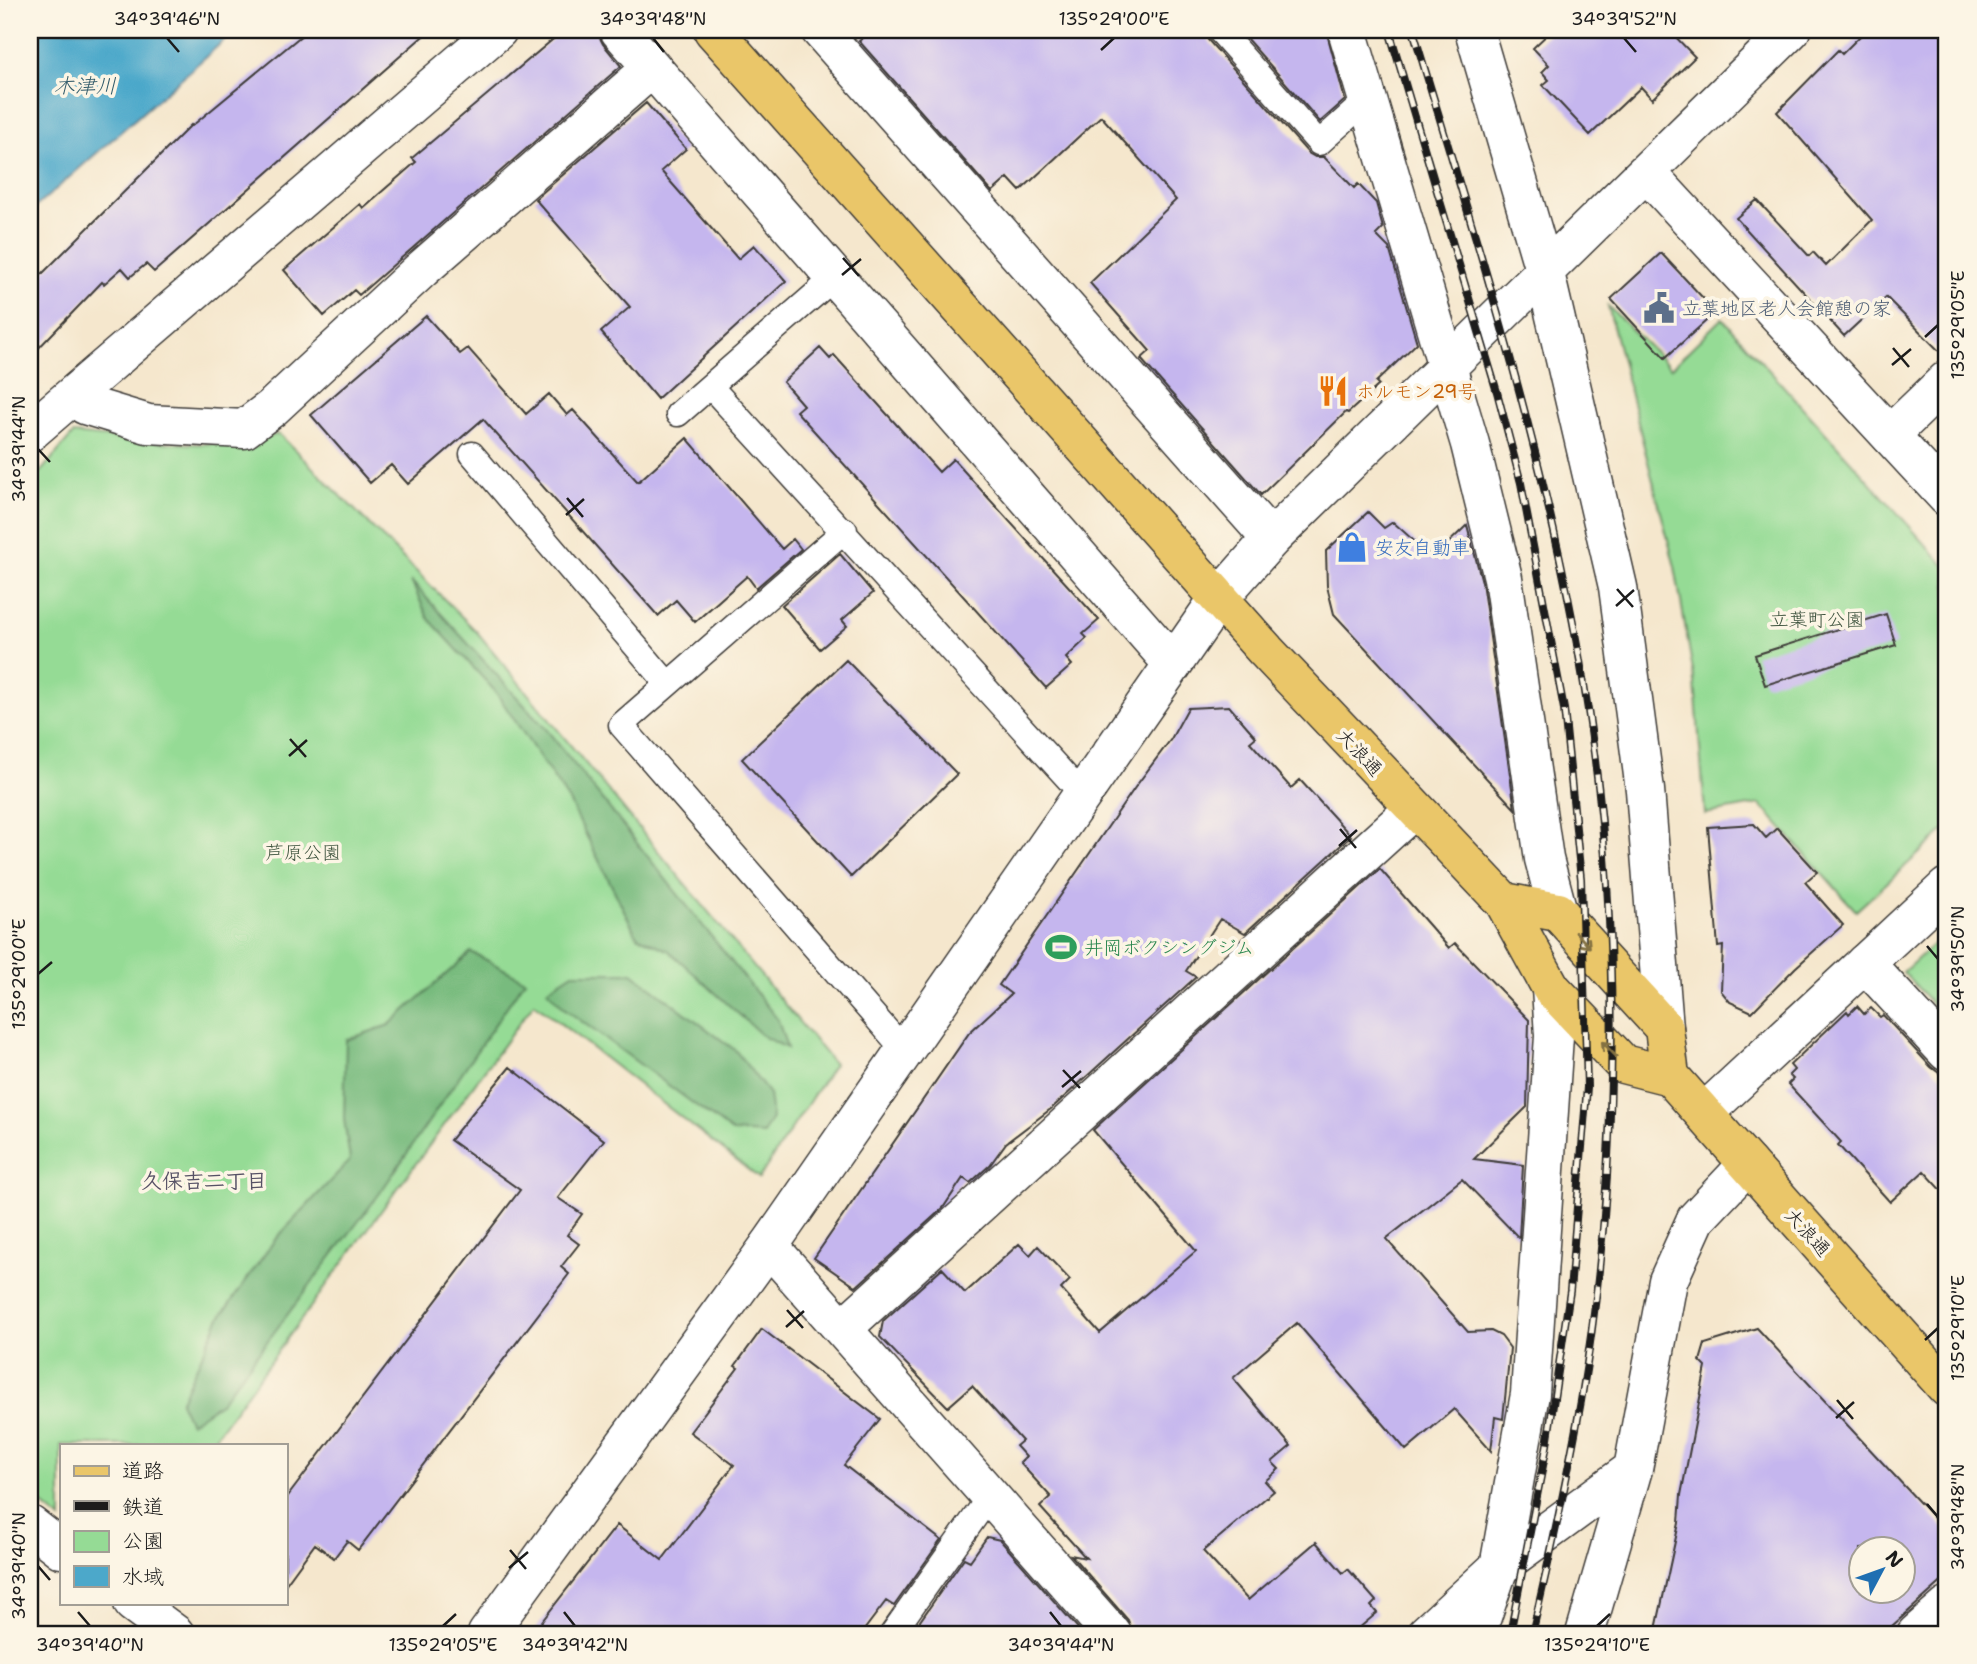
<svg xmlns="http://www.w3.org/2000/svg" width="1977" height="1664" font-family="'Shantell Sans','Klee One',sans-serif">
  <style>
    .green { fill: #95db95; stroke: #587c58; stroke-width: 2 }
    .forest { fill: #78bb7e; stroke: #4a6c4d; stroke-width: 2 }
    .water { fill: #4ca8ca; stroke: #346273; stroke-width: 2 }
    .building { fill: #c5b6ee; fill-rule: evenodd }
    .lines { fill: none; stroke-linecap: round; stroke-linejoin: round }
    .service-casing { stroke: #3d3a37; stroke-width: 27 }
    .minor-casing { stroke: #3d3a37; stroke-width: 41 }
    .tertiary-casing { stroke: #3d3a37; stroke-width: 41 }
    .primary-casing { stroke: #3d3a37; stroke-width: 41 }
    .service { stroke: #fff; stroke-width: 24 }
    .minor { stroke: #fff; stroke-width: 38 }
    .tertiary { stroke: #fff; stroke-width: 38 }
    .primary { stroke: #eac669; stroke-width: 38 }
    .rail-casing { stroke: #1c1c1c; stroke-width: 8 }
    .rail { stroke: #fcf5e5; stroke-width: 5; stroke-dasharray: 16; stroke-linecap: butt }
    .oneway { stroke: #837142 }
    .ticks { fill: none; stroke: #1c1c1c; stroke-width: 2.5 }
    .labels { text-anchor: middle; stroke-width: 7; stroke-linejoin: round; paint-order: stroke }
    .service-label { font-size: 19px; fill: #4e5e75; stroke: #fcf5e5; text-anchor: start }
    .food-label { font-size: 19px; fill: #c56008; stroke: #fcf5e5; text-anchor: start }
    .shop-label { font-size: 19px; fill: #366cbe; stroke: #fcf5e5; text-anchor: start }
    .park-label { font-size: 19px; fill: #405540; stroke: #fcf5e5 }
    .street-label { font-size: 19px; fill: #1c1c1c; stroke: #fcf5e5 }
    .leisure-label { font-size: 19px; fill: #27864d; stroke: #fcf5e5; text-anchor: start }
    .water-label { font-size: 21px; font-style: italic; fill: #325b6a; stroke: #fcf5e5 }
    .neighbourhood-label { font-size: 21px; font-weight: bold; fill: #575266; stroke: #fcf5e5 }
    .neatline { fill: none; stroke: #1c1c1c; stroke-width: 2.5 }
    .ticks-label { font-size: 18px; text-anchor: middle; fill: #1c1c1c }
  </style>
  <rect width="100%" height="100%" fill="#fcf5e5"/>
  <filter id="ink" filterUnits="userSpaceOnUse"><feTurbulence type="fractalNoise" baseFrequency=".0143" numOctaves="2"/><feDisplacementMap in="SourceGraphic" scale="14" xChannelSelector="R" yChannelSelector="G"/><feConvolveMatrix kernelMatrix="1 2 1 2 8 2 1 2 1" color-interpolation-filters="sRGB"/></filter>
  <filter id="wash" filterUnits="userSpaceOnUse"><feTurbulence type="fractalNoise" baseFrequency=".00686" numOctaves="4" result="noise"/><feDisplacementMap in="SourceGraphic" scale="28" xChannelSelector="R" yChannelSelector="G"/><feGaussianBlur stdDeviation="1.57" result="paint"/><feColorMatrix in="noise" values="0 0 0 0 0 0 0 0 0 0 0 0 0 0 0 0 0 1.4 0 .05"/><feComposite in="paint" operator="in"/></filter>
  <g filter="url(#wash)">
    <rect width="100%" height="100%" fill="#f5e7cd"/>
    <!-- green -->
    <path class="green" d="M1608,306L1671,368L1722,318L1947,568V828L1856,911L1760,804L1705,814L1695,683L1675,567Z
      M73,434C141,440 212,453 279,434L477,632L834,1064L759,1178L534,1003L209,1445H61V1520L30,1495V484Z
      M1947,932V1020L1903,972Z"/>
    <!-- forest -->
    <path class="forest" d="M411,581L546,729L778,1020L787,1048L764,1037L668,950L637,936L569,801L495,691L428,618Z
      M471,952L525,980L380,1193L221,1402L190,1423L180,1402L219,1319L274,1241L350,1160L344,1119L346,1040L389,1025Z
      M573,973H632L735,1050L769,1094L772,1118L763,1134L732,1132L565,1009L547,990Z"/>
    <!-- water -->
    <path class="water" d="M30,30H236L30,212Z"/>
    <g id="blocks">
      <!-- building -->
      <path class="building" d="M308,30H430L154,272L146,264L130,277L122,268L104,284L102,282L30,357V286L191,125L192,126Z
        M564,30H596L603,44L621,66L359,295L354,290L324,316L284,270L360,204L363,208L416,162L412,158Z
        M872,30H1205L1208,40L1308,153L1315,157H1324L1354,188L1358,184L1376,203L1383,228L1376,235L1389,248L1417,343L1376,382L1379,385L1348,413L1346,412L1261,495L1141,359L1150,351L1090,283L1176,200L1101,116L1020,191L1008,178L992,192L859,41Z
        M1239,30H1326L1345,100L1320,122Z
        M1552,30H1669L1695,57L1652,99L1641,87L1590,135L1543,85L1549,80L1542,72L1549,65L1533,48Z
        M1866,30H1947V359L1886,297L1844,336L1736,218L1757,200L1809,256L1813,252L1826,266L1872,220L1777,112L1838,50L1842,54Z
        M646,103L686,149L661,171L738,259L754,245L786,281L657,399L601,332L630,307L535,199Z
        M1661,253L1716,312L1665,358L1611,299Z
        M426,316L460,354L468,348L526,414L549,394L567,415L573,410L638,482L687,438L782,549L793,539L801,549L756,588L747,576L695,622L676,600L658,616L483,419L408,484L391,465L370,483L311,415Z
        M820,348L830,359L834,355L939,472L953,459L1099,620L1083,634L1087,638L1066,658L1072,665L1046,688L796,411L803,405L783,382Z
        M1368,512L1384,528L1393,522L1433,558L1467,525L1482,582L1515,809L1334,614L1327,586L1326,551Z
        M840,554L873,593L842,620L847,626L820,649L782,605Z
        M1886,614L1896,645L1765,685L1755,655Z
        M846,660L957,774L851,877L742,759Z
        M1229,706L1256,737L1250,742L1291,788L1300,780L1351,836L1245,933L1220,919L1186,971L1196,977L1052,1108L1006,1143L990,1165L970,1183L963,1178L943,1208L856,1287L814,1258L969,1033L1011,994L999,985L1136,786L1171,739L1188,708Z
        M1754,824L1766,838L1777,828L1817,872L1805,882L1843,925L1795,968L1752,1012L1730,1002L1721,991L1723,946L1718,947L1708,827Z
        M1380,869L1449,948L1455,943L1529,1020L1527,1107L1474,1159L1523,1165L1519,1238L1462,1179L1386,1239L1468,1332L1491,1331L1501,1336L1510,1348L1503,1419L1495,1417L1491,1451L1454,1409L1406,1450L1297,1323L1233,1378L1291,1446L1272,1462L1279,1469L1265,1481L1274,1491L1203,1551L1248,1600L1316,1542L1343,1573L1348,1569L1376,1601L1371,1606L1377,1613L1352,1634H1133L1128,1620L1071,1555L1086,1558L1040,1507L1051,1497L1020,1463L1026,1457L1016,1446L1022,1441L972,1386L948,1407L880,1337L883,1321L942,1268L965,1293L1019,1244L1030,1255L1038,1246L1070,1280L1061,1289L1100,1333L1196,1251L1093,1130Z
        M1857,1006L1864,1014L1871,1008L1880,1017L1883,1015L1931,1067L1947,1079V1196L1924,1171L1890,1202L1838,1145L1841,1142L1788,1084L1793,1079L1789,1075L1794,1070L1790,1065L1847,1011L1849,1014Z
        M510,1067L604,1140L558,1198L582,1214L567,1235L579,1244L561,1267L569,1274L358,1550L347,1541L334,1558L315,1544L285,1585V1500L520,1190L450,1140Z
        M1757,1328L1947,1532V1577L1883,1634H1655L1679,1523L1681,1495L1706,1367L1700,1361L1705,1344ZM1861,1549H1903V1591H1861Z
        M762,1329L880,1419L844,1465L941,1540L894,1606L886,1601L861,1634H532L617,1525L662,1560L734,1465L690,1432L738,1368L735,1366Z
        M987,1537L1000,1540L1083,1634H932L918,1624L964,1558L970,1561Z"/>
    </g>
  </g>
  <g filter="url(#ink)">
    <use href="#blocks" fill-opacity="0" stroke="#3d3a37" stroke-width="2"/>
    <g class="lines">
      <defs>
        <path id="service" d="M1219,30L1319,143L1368,99
          M710,386L1082,794
          M678,414L835,277
          M472,454L667,683
          M845,530L621,725L905,1051
          M892,1634L990,1496"/>
        <path id="minor" d="M619,30L1172,663
          M820,30L1271,539
          M74,395L85,405L148,424L244,429L272,408L422,269L652,68
          M1890,435L1947,380
          M1865,963L1947,1052
          M769,1246L1112,1634
          M843,1328L1414,809
          M30,1525L61,1549
          M133,1603L175,1634
          M1476,1634L1499,1567L1530,1394L1554,1036L1551,988
          M1916,1634L1947,1607"/>
        <path id="tertiary" d="M1347,30L1470,444L1503,578L1544,859L1558,912
          M1474,30L1545,273L1618,587L1645,790L1664,1028
          M1646,172L1947,497
          M30,432L498,30
          M1704,1113L1947,887
          M487,1634L769,1246L1219,598L1271,539L1791,30
          M1426,1634L1499,1567L1633,1469
          M1585,1634L1633,1469L1668,1281L1696,1219L1748,1164"/>
        <path id="primary" d="M713,30L1266,651L1504,902L1551,988L1623,1064L1670,1076L1947,1388
          M1504,902L1558,912L1664,1028L1670,1076"/>
      </defs>
      <!-- service casing -->
      <use href="#service" class="service-casing"/>
      <!-- minor casing -->
      <use href="#minor" class="minor-casing"/>
      <!-- tertiary casing -->
      <use href="#tertiary" class="tertiary-casing"/>
      <!-- primary casing -->
      <use href="#primary" class="primary-casing"/>
      <!-- service -->
      <use href="#service" class="service"/>
      <!-- minor -->
      <use href="#minor" class="minor"/>
      <!-- tertiary -->
      <use href="#tertiary" class="tertiary"/>
      <!-- primary -->
      <use href="#primary" class="primary"/>
      <defs>
        <path id="rail" d="M1389,30L1497,392L1521,483L1564,709L1581,879L1587,1087L1570,1291L1547,1445L1510,1634
          M1413,30C1483,263 1559,496 1592,738C1622,951 1617,1189 1581,1401C1567,1480 1550,1557 1532,1634"/>
      </defs>
      <!-- rail casing -->
      <use href="#rail" class="rail-casing"/>
      <!-- rail -->
      <use href="#rail" class="rail"/>
    </g>
    <!-- one-way arrows -->
    <defs><path id="oneway-shaft" d="M-6 0H5M1.5-3L5.5 0L1.5 3" fill="none" stroke-width="1.6" stroke-linecap="round" stroke-linejoin="round" transform="scale(1.75)"/></defs>
    <g class="oneway">
      <use href="#oneway-shaft" transform="translate(1583 940) rotate(48)"/>
      <use href="#oneway-shaft" transform="translate(1609 1049) rotate(-134)"/>
    </g>
  </g>
  <!-- ticks -->
  <path class="ticks" d="M167,38L179,52M653,38L664,52M1624,38L1636,52M1101,50L1114,38M843,258L859,276M842,275L861,259M1925,337L1938,325M1893,348L1909,367M1892,365L1911,349M38,449L50,462M567,498L583,517M566,515L584,499M1617,589L1633,607M1616,606L1634,590M290,739L306,757M289,756L307,740M1340,829L1356,848M1339,846L1357,830M1927,946L1938,959M38,974L52,962M1063,1070L1080,1088M1062,1087L1081,1071M787,1310L803,1328M786,1327L804,1311M1925,1340L1938,1328M1837,1400L1853,1419M1836,1418L1854,1402M1927,1504L1938,1517M510,1550L526,1569M38,1566L50,1580M509,1568L528,1552M78,1612L90,1626M564,1612L575,1626M1050,1612L1061,1626M443,1626L456,1614M1597,1626L1610,1614"/>
  <!-- icons -->
  <defs>
    <symbol id="civic-bare" viewBox="-9 -9 18 18"><path d="M-.6-6.5H3V-4.5H.6V-3L4-1V1h2V6H-6V1h2V-1L-.6-3ZM-1.2 2.5V6h2.4V2.5Z" fill="#5c6f8a" stroke="#fcf5e5" stroke-width="2.5" paint-order="stroke"/></symbol>
    <symbol id="restaurant-bare" viewBox="-9 -9 18 18"><path d="M-5-6h1v4h1v-4h1v4h1v-4h1v5L-1.5 .5V6h-2V.5L-5-1ZM5-6V6H3V1.5H1.5Q1.5-4 5-6Z" fill="#e8710a" stroke="#fcf5e5" stroke-width="2.5" paint-order="stroke"/></symbol>
    <symbol id="shop-bare" viewBox="-9 -9 18 18"><path d="M-5-2.5h2.3a2.7 3.5 0 0 1 5.4 0H5L5.5 6h-11ZM-1.5-2.5h3a1.5 2.3 0 0 0-3 0Z" fill="#3f7fe0" stroke="#fcf5e5" stroke-width="2.5" paint-order="stroke"/></symbol>
    <symbol id="stadium-bare" viewBox="-9 -9 18 18"><path d="M0-5a6.5 5 0 1 0 0 10a6.5 5 0 1 0 0-10ZM-3.5-1.8h7v3.6h-7Z" fill="#2e9e5b" stroke="#fcf5e5" stroke-width="2.5" paint-order="stroke"/></symbol>
  </defs>
  <g fill-rule="evenodd">
    <use href="#civic-bare" x="1637" y="286" width="44" height="44"/>
    <use href="#restaurant-bare" x="1311" y="369" width="44" height="44"/>
    <use href="#shop-bare" x="1330" y="525" width="44" height="44"/>
    <use href="#stadium-bare" x="1039" y="925" width="44" height="44"/>
  </g>
  <g class="labels">
    <!-- service labels -->
    <g class="service-label">
      <text x="1682" y="315">立葉地区老人会館憩の家</text>
    </g>
    <!-- food labels -->
    <g class="food-label">
      <text x="1356" y="398">ホルモン29号</text>
    </g>
    <!-- shop labels -->
    <g class="shop-label">
      <text x="1375" y="554">安友自動車</text>
    </g>
    <!-- park labels -->
    <g class="park-label">
      <text x="1817" y="626">立葉町公園</text>
      <text x="303" y="859">芦原公園</text>
    </g>
    <!-- street labels -->
    <g class="street-label">
      <text transform="translate(1360 752) rotate(47)" y="7">大浪通</text>
      <text transform="translate(1808 1232) rotate(48)" y="7">大浪通</text>
    </g>
    <!-- leisure labels -->
    <g class="leisure-label">
      <text x="1084" y="954">井岡ボクシングジム</text>
    </g>
    <!-- water labels -->
    <g class="water-label">
      <text x="85" y="93">木津川</text>
    </g>
    <!-- neighbourhood labels -->
    <g class="neighbourhood-label">
      <text x="204" y="1188">久保吉二丁目</text>
    </g>
  </g>
  <!-- margin -->
  <rect width="1977" height="1664" fill="none" stroke="#fcf5e5" stroke-width="77"/>
  <!-- legend -->
  <rect x="60" y="1444" width="228" height="161" fill="#fcf5e5" stroke="#a29e95" stroke-width="2"/>
  <rect x="74" y="1466" width="35" height="10" fill="#eac669" stroke="#a29e95" stroke-width="2"/>
  <text x="122" y="1478" font-size="21" fill="#1c1c1c">道路</text>
  <rect x="74" y="1501" width="35" height="10" fill="#1c1c1c" stroke="#a29e95" stroke-width="2"/>
  <text x="122" y="1514" font-size="21" fill="#1c1c1c">鉄道</text>
  <rect x="74" y="1531" width="35" height="21" fill="#95db95" stroke="#a29e95" stroke-width="2"/>
  <text x="122" y="1548" font-size="21" fill="#1c1c1c">公園</text>
  <rect x="74" y="1566" width="35" height="21" fill="#4ca8ca" stroke="#a29e95" stroke-width="2"/>
  <text x="122" y="1584" font-size="21" fill="#1c1c1c">水域</text>
  <!-- north arrow -->
  <g transform="translate(1882 1570) rotate(49)"><circle r="33" fill="#fcf5e5" stroke="#a29e95" stroke-width="2"/>
  <path d="M0-5L12 26L0 18L-12 26Z" fill="#1f6fb2"/>
  <text y="-10" font-size="19" font-weight="bold" text-anchor="middle" fill="#1c1c1c">N</text>
  </g>
  <rect x="38" y="38" width="1900" height="1588" class="neatline"/>
  <g class="ticks-label">
    <text x="167" y="25">34°39'46"N</text>
    <text x="653" y="25">34°39'48"N</text>
    <text x="1114" y="25">135°29'00"E</text>
    <text x="1624" y="25">34°39'52"N</text>
    <text transform="translate(1958 325) rotate(-90)" y="6">135°29'05"E</text>
    <text transform="translate(19 449) rotate(-90)" y="6">34°39'44"N</text>
    <text transform="translate(1958 959) rotate(-90)" y="6">34°39'50"N</text>
    <text transform="translate(19 974) rotate(-90)" y="6">135°29'00"E</text>
    <text transform="translate(1958 1328) rotate(-90)" y="6">135°29'10"E</text>
    <text transform="translate(1958 1517) rotate(-90)" y="6">34°39'48"N</text>
    <text transform="translate(19 1566) rotate(-90)" y="6">34°39'40"N</text>
    <text x="90" y="1651">34°39'40"N</text>
    <text x="443" y="1651">135°29'05"E</text>
    <text x="575" y="1651">34°39'42"N</text>
    <text x="1061" y="1651">34°39'44"N</text>
    <text x="1597" y="1651">135°29'10"E</text>
  </g>
</svg>
